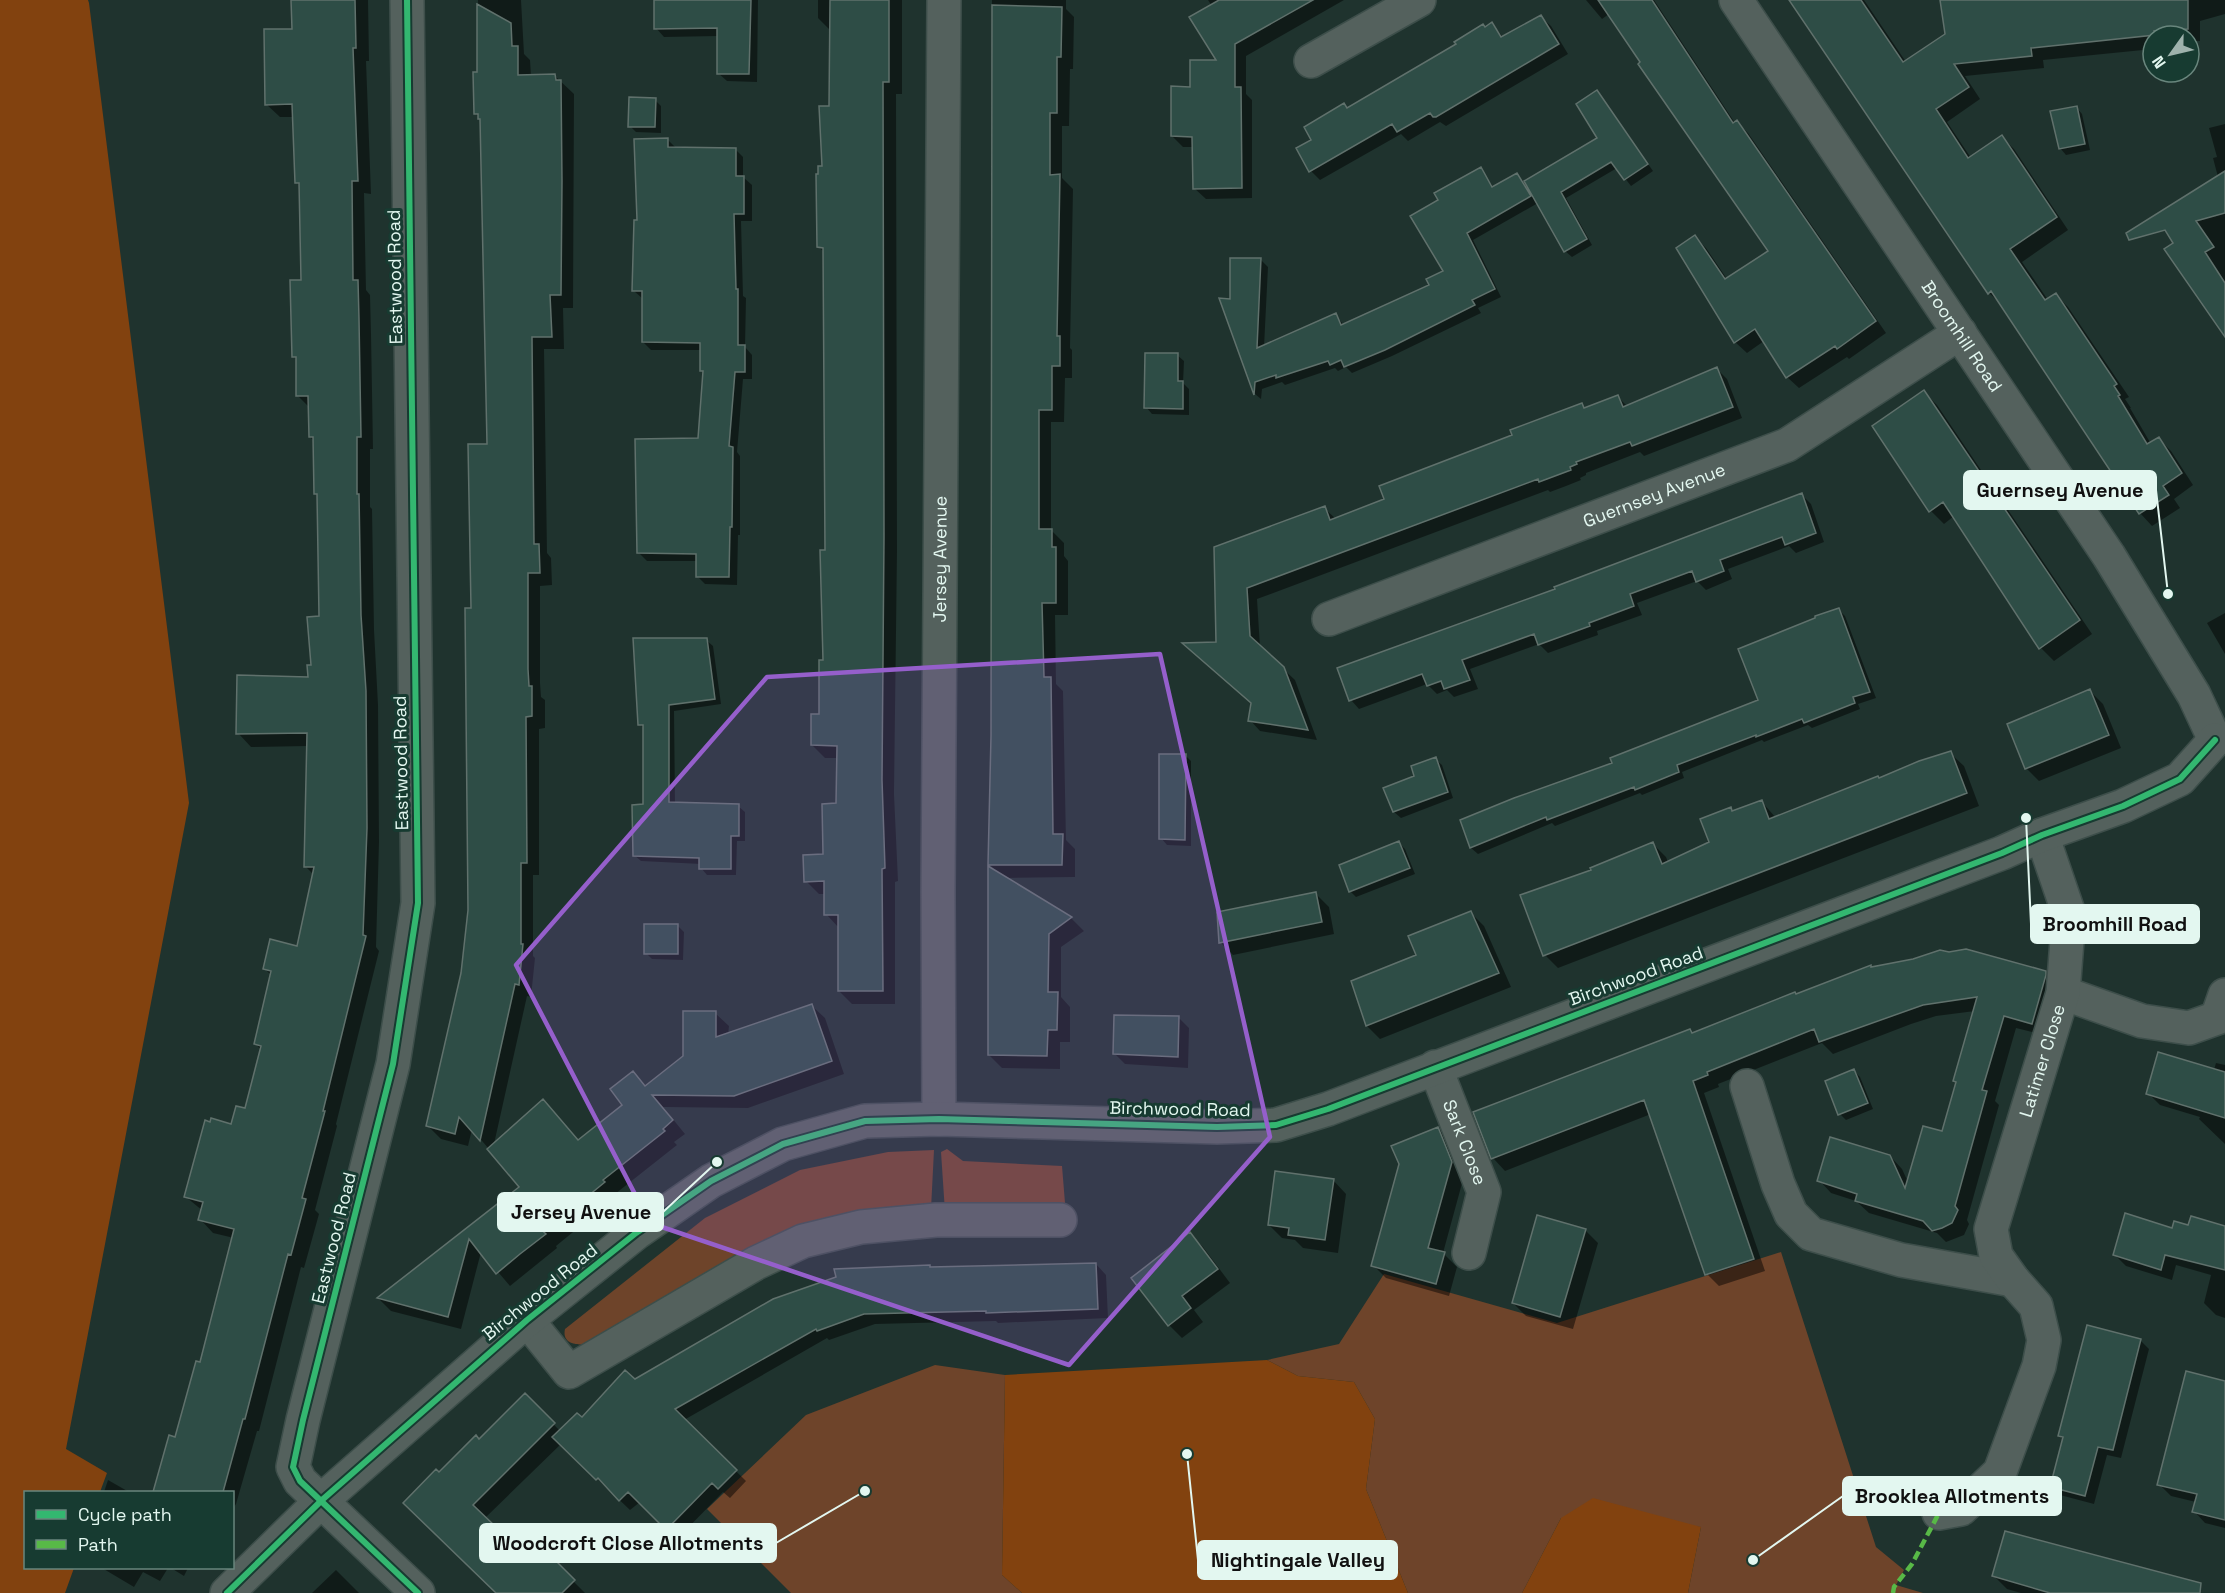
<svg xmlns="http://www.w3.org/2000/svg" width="2225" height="1593" font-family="'Space Grotesk',sans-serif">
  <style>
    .green { fill: #6e442a }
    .forest { fill: #82420f }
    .shadow { fill: #0007 }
    .building { fill: #2e4d46; stroke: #60716c; stroke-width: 1.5 }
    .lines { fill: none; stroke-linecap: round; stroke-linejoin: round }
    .minor-casing { stroke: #3d4e4a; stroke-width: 36 }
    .minor { stroke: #54615d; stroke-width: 33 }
    .quiet { stroke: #58b947; stroke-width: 4.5; stroke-dasharray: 9 4.5; stroke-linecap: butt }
    .cycleway-casing { stroke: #173b31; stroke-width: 10 }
    .cycleway { stroke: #33b770; stroke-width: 6 }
    .marked { fill: #955fcb; fill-opacity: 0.2; stroke: #955fcb; stroke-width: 4.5; stroke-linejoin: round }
    .labels { text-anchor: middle; stroke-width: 6; stroke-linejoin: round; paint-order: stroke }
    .street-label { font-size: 18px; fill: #e3f7f0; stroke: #173b31 }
    .leader { fill: none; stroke: #e3f7f0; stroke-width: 2 }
    .callout-dot { fill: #e3f7f0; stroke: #173b31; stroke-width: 2 }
    .callout { fill: #e3f7f0; stroke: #e3f7f0; stroke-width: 2 }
    .callout-label { font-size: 20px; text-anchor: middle; font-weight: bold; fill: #111 }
  </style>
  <rect width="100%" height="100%" fill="#1f332e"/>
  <!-- green -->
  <path class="green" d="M947,1149L963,1161L1062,1166L1065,1203L945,1212L941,1152Z
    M934,1150L931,1209L872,1211L594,1344C583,1345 561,1347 565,1329L705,1218L800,1170L888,1152Z
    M1781,1252L1876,1547L1904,1570L1896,1585L1923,1593H1688L1701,1527L1561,1518L1522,1593H1408L1366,1489L1375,1419L1354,1382L1298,1376L1267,1360L1339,1344L1384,1274L1557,1323Z
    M935,1365L1005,1375L1002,1575L1022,1593H791L707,1509L806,1415Z"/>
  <!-- forest -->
  <path class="forest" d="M0,0H88L89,3L189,803L66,1449L107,1473L100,1492H26V1568H74L65,1593H0Z
    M1267,1360L1298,1376L1354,1382L1375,1419L1366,1489L1408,1593H1022L1002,1575L1005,1375Z
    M1593,1498L1701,1527L1688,1593H1522L1561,1518Z"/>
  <!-- shadow -->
  <path class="shadow" d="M292,0H368L369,61H366L371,194L364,193L366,290L370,295L371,334L373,449H370V507L372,509L374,630L378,705L379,842L376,947L379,951L336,1124L337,1126L315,1210L319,1214L304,1268L301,1267L259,1431H257L236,1504L232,1510V1492H155L170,1437L176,1439L201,1364L234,1238L213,1233L200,1219L203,1211L186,1197L232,1126L246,1110L261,1050L256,1044L272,976L264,968L298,948L314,875L305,866L308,746L251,747L238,733L310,678L320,618L318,496L316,494L314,441L310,437V408L297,395V360L293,356L302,282L300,186L296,182L294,117H280L266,104L293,30Z
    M478,0H521L524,54L530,60L531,76H555L574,94L573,308H563L564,349H544L547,553L551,558L552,585L540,586V683L541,697L545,700V728L539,729V875H533V956L535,958L531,997L527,996L494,1144L579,1141L624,1105L632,1073L646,1087L684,1056L715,1013L729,1026L728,1035L811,1005L825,1018L844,1074L748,1108L663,1107L685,1134L674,1142L677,1145L615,1194L617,1196L556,1246L557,1248L510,1286L481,1252L461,1329L391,1311L379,1299L521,1187L472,1129L468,1146L441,1139L428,1126L463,973L469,910L473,610L489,445L482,121L475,113L479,74Z
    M655,0H758L757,82L727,81L718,73L719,36L664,37L656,28Z
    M818,0H902V94H896L897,551L894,794L898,881L895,882V1004H852L839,991V928L826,914V894H819L806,881L824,856L838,805V758H825L812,745L821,715L824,661L826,552L825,253L819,247L824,168L830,107L831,31L818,18Z
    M992,0H1066V9L1074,17L1073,69H1070L1069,126H1062V178L1073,189L1070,348L1072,350V378H1065L1064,422H1051V530L1064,543V556L1068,561V615H1055L1056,684L1063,691L1066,840L1075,849V877L1005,878L1071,918L1084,931L1061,947V997L1070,1007V1042H1060V1069L1002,1068L989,1055L995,870L990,865L992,816Z
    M1208,0H1344L1246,56V94L1252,100V198L1206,199L1194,188V147H1183L1172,136L1191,88L1219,62L1212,6Z
    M1586,0H1654L1735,123L1737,122L1748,133L1886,333L1849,359L1847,357L1799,388L1787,377L1764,341L1747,353L1735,342L1695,237L1706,248L1727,279L1771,251L1609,14L1602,19Z
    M1790,0H1864L1906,62L1946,35L1966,0H2225V14L2200,21V41H2189V36H2153V49L2043,60L2044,68L1965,76L1980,99L1947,122L1971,158L2002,137L2014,149L2068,230L2022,262L2048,300L2056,295L2068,307L2129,397L2125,399L2131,408H2130L2151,444L2158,438L2171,451L2193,485L2174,499L2180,508L2152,526L2140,513L2002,305L1989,293Z
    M1541,17L1551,26L1568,54L1446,126L1440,122L1408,141L1401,134L1320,180L1311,171L1313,140L1347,109L1492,24L1503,37Z
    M1597,92L1653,171L1631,186L1617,168L1566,198L1592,245L1572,257L1565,251L1538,203L1473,240L1501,297L1478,308L1481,313L1392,356L1352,373L1346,367L1338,371L1335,368L1285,385L1282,382L1262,389L1261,399L1255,394L1222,300H1231L1261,260L1268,267L1264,347L1335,315L1344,325L1431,286L1445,272L1440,200L1480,169L1494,188L1517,175L1524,182L1599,138Z
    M655,100L661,106V133L636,132L630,126Z
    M2076,107L2082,114L2090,150L2066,155L2060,148Z
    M2225,124V335L2175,243L2218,177L2213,158L2217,157L2209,128Z
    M667,139L675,147L735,149L743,157V177L752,185V221H741L743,296L746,298L745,347L752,355V379H743L737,452L740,456V535H738L737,585L705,584L697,576V561H647L639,553L699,440L704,373L702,371V350H651L643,342V299L634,291L638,222Z
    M1177,355L1184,361L1183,383L1189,389V415L1152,414L1146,407Z
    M1717,369L1727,379L1742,418L1644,456L1640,452L1586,473V475L1580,478L1581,480L1566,486L1550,492L1548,490L1257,599L1260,647L1295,680L1317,740L1260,731L1250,720L1252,704L1218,644L1216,548L1324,508L1336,519L1386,500L1514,436L1581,405L1586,409L1618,397L1628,407Z
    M1924,392L1937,405L2092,634L2054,661L2041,648L1954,516L1944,524L1931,511L1874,427Z
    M1802,495L1811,504L1824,542L1796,553L1789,546L1728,569L1732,579L1706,590L1697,581L1637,603L1642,615L1597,631L1598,635L1548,653L1539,644L1470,669L1478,689L1454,697L1447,690L1437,694L1427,684L1359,709L1351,700L1557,590Z
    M1839,610L1845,616L1876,698L1858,704L1860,709L1812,728L1808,725L1764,742L1762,740L1682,772L1684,778L1642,795L1640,793L1555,826L1552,823L1478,854L1471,848L1462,821L1614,764L1760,701Z
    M2225,613V654L2207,623Z
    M706,640L713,646L721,704L674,711L675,804L738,806L745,812V841H737L736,875H707L701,868V864L641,861L634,855L644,806V729L640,724Z
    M2090,691L2103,704L2121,748L2039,781L2026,768Z
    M1950,753L1964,766L1979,806L1558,968L1545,955L1593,871L1653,844L1666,857L1668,862L1711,843L1731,809L1734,812L1762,802L1776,818Z
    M1185,755L1191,761V846L1167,845L1161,838Z
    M1435,759L1442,765L1453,798L1401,818L1394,812L1385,789L1416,777Z
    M1399,843L1405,849L1415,874L1356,897L1350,891Z
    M1316,894L1329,907L1334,934L1233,955L1220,942Z
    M1471,913L1484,926L1511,987L1380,1039L1367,1026L1353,982L1418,956Z
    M677,925L684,932L683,960L652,959L646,953Z
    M1872,968L2045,972L2057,985L2044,1035L2016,1028L1995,1101L1999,1105L1967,1220L1969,1224L1964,1235L1946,1242L1937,1233L1869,1213L1856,1201L1831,1193L1819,1180L1890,1156L1902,1169L1908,1182L1943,1133L1975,1011L1936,1016L1911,1024L1833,1054L1822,1043L1718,1084L1719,1087L1704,1093L1765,1271L1719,1286L1707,1274L1651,1114L1505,1171L1493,1158L1693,1034Z
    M1178,1017L1189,1028L1188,1068L1125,1064L1114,1053Z
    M2216,1063L2225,1065V1144L2199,1119L2200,1117L2160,1105L2148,1093L2214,1070Z
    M1854,1071L1860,1077L1873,1109L1846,1120L1840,1114Z
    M1438,1128L1451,1142L1464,1176L1443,1253L1457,1267L1449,1296L1386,1278L1373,1265Z
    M1333,1180L1346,1194L1338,1253L1303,1248L1295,1240L1282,1238L1269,1225Z
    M2189,1227L2225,1228V1318L2216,1315L2204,1303L2211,1275L2176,1265L2172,1280L2126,1266L2114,1254L2173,1230Z
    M1585,1230L1598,1243L1573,1329L1526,1316L1513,1303Z
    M1190,1234L1203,1247L1230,1283L1194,1310L1203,1322L1182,1338L1169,1325L1133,1278Z
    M1096,1264L1106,1275L1108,1318L998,1323L996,1321L875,1324L829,1340L827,1338L684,1420L746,1481L730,1498L723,1492L677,1539L640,1502L630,1510L561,1444L485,1518L519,1551L537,1563L546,1554L585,1593H497L439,1474L479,1441L525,1395L560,1431L582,1419L635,1381L931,1268Z
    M2140,1340L2149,1349L2121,1458L2107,1455L2094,1504L2060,1495L2051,1486L2064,1440L2060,1436Z
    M2225,1387V1528L2205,1523L2194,1511L2196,1502L2171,1496L2159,1484Z
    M108,1480L129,1492H104Z
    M102,1568H168L160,1581L143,1572L134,1587Z
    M171,1568H188L184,1576Z
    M336,1570L359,1593H312Z
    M1994,1576L2191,1593H2021L2007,1589Z"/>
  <!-- building -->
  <path class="building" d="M291,0H355L356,48H353L358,181H352L353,280H358L359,319L361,437H357V494H359L361,615L366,691L367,828L363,935L366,936L323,1111H325L302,1198L306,1199L291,1255L288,1254L245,1419H243L223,1492H153L169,1435L175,1437L196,1361L200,1362L234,1229L198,1220L203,1202L184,1197L205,1120L210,1122L211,1118L231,1124L236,1106L245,1108L261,1046L254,1044L271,971L263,969L270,939L297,946L314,867H304L307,733L236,734L237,675L308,677L307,665H311L307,617L319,616L317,494H314L313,437H309L308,396H296V357H292L290,280H301L299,183H295L292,104L265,105L264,29H292Z
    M654,0H751L749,74H717V28L654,29Z
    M830,0H889V82H883L884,537L882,780L885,868L882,869L883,991H838V915H824V881L804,882L803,855L823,854L822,804L836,803L837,746L811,745V714H819V660H823L820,550H825L823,248L817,247L816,174H818V166H822L819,106H829Z
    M1219,0H1313L1235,44V87H1241L1242,188L1193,189L1192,137L1171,136V86L1190,87V60H1216L1189,17Z
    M1598,0H1652L1733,123L1737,120L1876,321L1837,349L1835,346L1786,378L1755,329L1734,343L1676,248L1695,235L1725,279L1768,251L1638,64L1640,62Z
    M1789,0H1861L1903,62L1945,34L1940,0H2188V29L2154,31L2155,35L2031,48L2032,56L1954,64L1969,87L1936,109L1968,158L2002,135L2057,217L2010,249L2045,300L2056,293L2117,384L2114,386L2120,395L2118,396L2147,444L2159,437L2182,473L2163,486L2169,495L2139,514L1991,291L1988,294Z
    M477,4L511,23L512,46H518V75L555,74L556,80H561L562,181L561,295H550L552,337H532L534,544H539L540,573H528V669L529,686H532V716L526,717L527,863H521V944H523L519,985L515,984L480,1141L459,1117L455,1134L426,1126L461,973L468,910L465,608H471L468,444H487L480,119H478V114H474L473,72H477Z
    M992,5L1062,7L1061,57H1057V113H1050V175L1060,174L1057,336H1060V366H1052V410H1039V529H1052V547H1056V603H1042L1044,677H1051L1053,834H1063L1062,865H988L991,736Z
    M1541,15L1559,44L1436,117H1433L1430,113L1397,132L1392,124L1309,172L1296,148L1311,140L1304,127L1344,103L1347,108L1456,44L1454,42L1483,24L1485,27L1492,22L1501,37Z
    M1597,90L1648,164L1624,180L1611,162L1561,192L1587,239L1564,252L1524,181L1597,138L1576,104Z
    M629,97L656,98L655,127H628Z
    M2077,106L2085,144L2059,149L2050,111Z
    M668,138V147L736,148V176H744V214H734L736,289H738V345H745V372H735L729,446L733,447L732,527H730L729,577H696V554L637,553L635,439L698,438L703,371H700V343L642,342V291H632L634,220H637L634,139Z
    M1481,167L1492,187L1517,173L1531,196L1467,233L1495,289L1472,300L1475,305L1385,350L1344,367L1341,360L1330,365L1328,361L1276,378V375L1255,382L1254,395L1219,298L1230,299V258H1261L1257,348L1336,313L1341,325L1429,285L1426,279L1443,271L1410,216L1438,200L1434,193Z
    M2225,171V213L2196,221L2214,247L2205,252L2225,283V337L2164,249L2173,243L2165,230L2129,240L2126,233Z
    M1145,353H1178V381H1183V409L1144,408Z
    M1717,367L1733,407L1632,446L1630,442L1576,462L1577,464L1570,467L1571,470L1539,482L1538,479L1247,588L1250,636L1284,667L1308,730L1248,721L1251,703L1182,643L1216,642L1214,547L1325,506L1330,520L1384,499L1379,486L1512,435L1510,430L1582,403L1584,408L1618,395L1623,407Z
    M1924,390L2080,620L2039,649L1943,502L1929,512L1872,426Z
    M1802,493L1816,533L1785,545L1782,537L1720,560L1724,571L1696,582L1692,571L1630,594L1634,606L1589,623L1590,626L1538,645L1534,634L1462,660L1470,680L1444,689L1441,681L1427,686L1422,674L1349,701L1337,668L1555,589L1554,587Z
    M1839,608L1870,692L1853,697L1855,703L1804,723L1802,719L1756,737V735L1677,765L1679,772L1635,790L1634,787L1547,820L1546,817L1470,848L1460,820L1514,798L1612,763L1610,758L1758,700L1738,649L1815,618V616Z
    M633,638H707L715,699L669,705V802L739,804V836H731V869H699V858L633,856L632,805L643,804V725H638Z
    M2090,689L2109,735L2025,769L2007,724Z
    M1951,751L1967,793L1543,956L1520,895L1591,870L1590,868L1653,842L1662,864L1709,842L1700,819L1731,807L1732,811L1762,800L1769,819L1878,776L1879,778L1919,761Z
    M1159,754H1186L1185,840L1159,839Z
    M1436,757L1448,792L1393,812L1383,788L1414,776L1411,766Z
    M1399,841L1410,868L1349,892L1339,865Z
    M988,866L1072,917L1049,934L1048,992H1058L1057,1030H1048L1047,1056L988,1055Z
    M1316,892L1322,922L1219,943L1217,912Z
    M1471,911L1499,973L1366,1026L1351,981L1416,955L1408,936Z
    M644,924H678V954H644Z
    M1966,949L2046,971V975L2032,1024L2004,1016L1982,1090L1987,1091L1955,1206L1958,1210L1952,1223L1942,1228L1932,1231L1923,1221L1855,1201L1857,1194L1817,1181L1830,1137L1890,1155L1905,1188L1923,1126L1942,1131L1956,1082L1953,1081L1977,997L1923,1005L1819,1042L1814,1029L1707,1072L1708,1075L1693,1081L1754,1259L1705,1275L1644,1100L1491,1159L1473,1112L1690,1029L1692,1033L1795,992L1796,994L1871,965V967L1913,959L1940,950L1949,952Z
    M812,1004L832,1061L734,1096L652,1095L673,1120L663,1129L665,1131L603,1180L605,1182L544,1232L546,1234L520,1254L496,1274L469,1239L448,1317L377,1298L519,1187L487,1149L543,1099L578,1140L622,1105L610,1089L633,1071L645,1086L683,1056V1011H716V1037Z
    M1114,1015L1179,1016L1178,1057L1113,1054Z
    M2158,1052L2225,1072V1118L2146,1094Z
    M1854,1069L1868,1103L1838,1115L1825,1081Z
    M1438,1127L1452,1162L1428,1248L1445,1252L1436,1284L1371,1266L1399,1164L1391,1146Z
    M1275,1171L1334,1179L1325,1240L1288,1235L1289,1228L1268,1225Z
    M2125,1213L2172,1228L2174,1221L2188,1225L2191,1216L2225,1226V1270L2165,1255L2161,1270L2113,1255Z
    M1537,1215L1586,1229L1560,1317L1512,1303Z
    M1190,1232L1218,1269L1182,1296L1191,1308L1168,1326L1131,1278Z
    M1096,1263L1098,1309L986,1313V1311L864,1314L817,1331L816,1329L675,1409L737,1470L718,1489L712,1483L666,1530L628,1492L619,1501L598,1478L596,1480L552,1437L577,1413L582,1417L625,1370L635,1379L773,1299L836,1277L834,1269L930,1265V1267Z
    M2087,1325L2141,1339L2113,1450L2098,1447L2085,1496L2050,1487L2063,1437L2058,1436Z
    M2186,1371L2225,1381V1520L2192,1512L2197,1494L2157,1485Z
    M525,1393L555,1423L473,1505L519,1549L520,1547L536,1561L546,1551L575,1580L562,1593H496L403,1503L436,1469L439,1472L476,1435L479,1439Z
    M2005,1531L2201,1583L2200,1593H2050L1992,1576Z"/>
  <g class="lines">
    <defs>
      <g id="minor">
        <path d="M407,0L418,903L393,1064L303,1420L293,1467L300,1481L418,1593"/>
        <path id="s1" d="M1736,0L2109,556L2194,695L2215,740"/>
        <path d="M1311,61L1419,0"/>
        <path id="s2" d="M1329,619L1787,445L1960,333"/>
        <path d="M2063,993L2142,1021L2189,1028L2217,1018L2225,995"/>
        <path id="s3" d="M1435,1067L1484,1192L1469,1253"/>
        <path d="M1747,1086L1778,1184L1791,1214L1811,1234L1901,1260L2013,1280"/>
        <path id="s4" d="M939,1119L938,892L944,0"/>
        <path d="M527,1320L569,1372L756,1263L803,1241L861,1227L936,1220H1060"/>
        <path id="s5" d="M1939,1513L1961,1509L2000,1472L2039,1366L2044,1340L2036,1306L2013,1280L1996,1256L1991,1229L2063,993L2069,914L2042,835"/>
        <path d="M227,1593L322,1500L527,1320L636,1233L711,1181L783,1144L865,1121L939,1119L1217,1127L1276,1125L1328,1109L2002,853L2042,835L2123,806L2180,779L2215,740"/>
      </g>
    </defs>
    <!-- minor casing -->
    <use href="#minor" class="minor-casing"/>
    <!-- minor -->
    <use href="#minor" class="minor"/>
    <!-- quiet -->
    <path class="quiet" d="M1893,1593L1894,1587L1912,1564L1939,1513"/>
    <defs>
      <path id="cycleway" d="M407,0L418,903L393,1064L303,1420L293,1467L300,1481L418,1593
        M227,1593L322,1500L527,1320L636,1233L711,1181L783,1144L865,1121L939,1119L1217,1127L1276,1125L1328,1109L2002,853L2042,835L2123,806L2180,779L2215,740"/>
    </defs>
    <!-- cycleway casing -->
    <use href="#cycleway" class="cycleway-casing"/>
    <!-- cycleway -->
    <use href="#cycleway" class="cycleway"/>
  </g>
  <!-- marked area -->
  <path class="marked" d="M1160,654L1270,1137L1069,1365L650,1223L516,965L767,677Z"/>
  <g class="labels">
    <!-- street labels -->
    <g class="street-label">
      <text transform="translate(395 277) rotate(-91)" y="6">Eastwood Road</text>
      <text dy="6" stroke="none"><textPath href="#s1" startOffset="405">Broomhill Road</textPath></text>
      <text dy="6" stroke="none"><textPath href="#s2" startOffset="348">Guernsey Avenue</textPath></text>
      <text dy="6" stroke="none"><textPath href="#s4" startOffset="560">Jersey Avenue</textPath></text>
      <text transform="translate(401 763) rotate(-91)" y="6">Eastwood Road</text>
      <text transform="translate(1636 976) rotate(-20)" y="6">Birchwood Road</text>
      <text dy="6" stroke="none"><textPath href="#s5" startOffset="518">Latimer Close</textPath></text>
      <text transform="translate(1180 1109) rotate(1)" y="6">Birchwood Road</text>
      <text dy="6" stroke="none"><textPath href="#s3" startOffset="81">Sark Close</textPath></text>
      <text transform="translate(334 1238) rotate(-76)" y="6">Eastwood Road</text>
      <text transform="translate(540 1292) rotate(-39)" y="6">Birchwood Road</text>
    </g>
  </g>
  <!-- callouts -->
  <path class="leader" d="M2168 594L2156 490M2026 818L2031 924M717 1162L663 1212M1753 1560L1843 1496M865 1491L776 1543M1187 1454L1198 1560"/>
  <g class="callout-dot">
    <circle cx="2168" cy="594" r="6"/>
    <circle cx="2026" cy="818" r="6"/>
    <circle cx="717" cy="1162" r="6"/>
    <circle cx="1753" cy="1560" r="6"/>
    <circle cx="865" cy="1491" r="6"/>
    <circle cx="1187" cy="1454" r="6"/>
  </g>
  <g class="callout">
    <rect x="1964" y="471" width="192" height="38" rx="6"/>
    <rect x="2031" y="905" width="168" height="38" rx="6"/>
    <rect x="498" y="1193" width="165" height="38" rx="6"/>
    <rect x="1843" y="1477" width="218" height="38" rx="6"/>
    <rect x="480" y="1524" width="296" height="38" rx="6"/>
    <rect x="1198" y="1541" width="199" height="38" rx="6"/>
  </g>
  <g class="callout-label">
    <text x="2060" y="497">Guernsey Avenue</text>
    <text x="2115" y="931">Broomhill Road</text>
    <text x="581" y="1219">Jersey Avenue</text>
    <text x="1952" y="1503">Brooklea Allotments</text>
    <text x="628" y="1550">Woodcroft Close Allotments</text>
    <text x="1298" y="1567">Nightingale Valley</text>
  </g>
  <!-- legend -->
  <rect x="24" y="1491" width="210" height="78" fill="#173b31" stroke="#69867d" stroke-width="1.5"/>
  <rect x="36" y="1510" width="30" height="9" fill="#33b770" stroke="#69867d" stroke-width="1.5"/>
  <text x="78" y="1521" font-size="18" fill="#e3f7f0">Cycle path</text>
  <rect x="36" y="1540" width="30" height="9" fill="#58b947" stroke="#69867d" stroke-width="1.5"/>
  <text x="78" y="1551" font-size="18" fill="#e3f7f0">Path</text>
  <!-- north arrow -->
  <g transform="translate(2171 54) rotate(236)"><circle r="28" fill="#173b31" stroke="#69867d" stroke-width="1.5"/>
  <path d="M0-4.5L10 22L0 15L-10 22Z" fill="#9eb2ac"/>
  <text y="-9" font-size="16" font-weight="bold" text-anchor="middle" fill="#e3f7f0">N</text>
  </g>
</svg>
